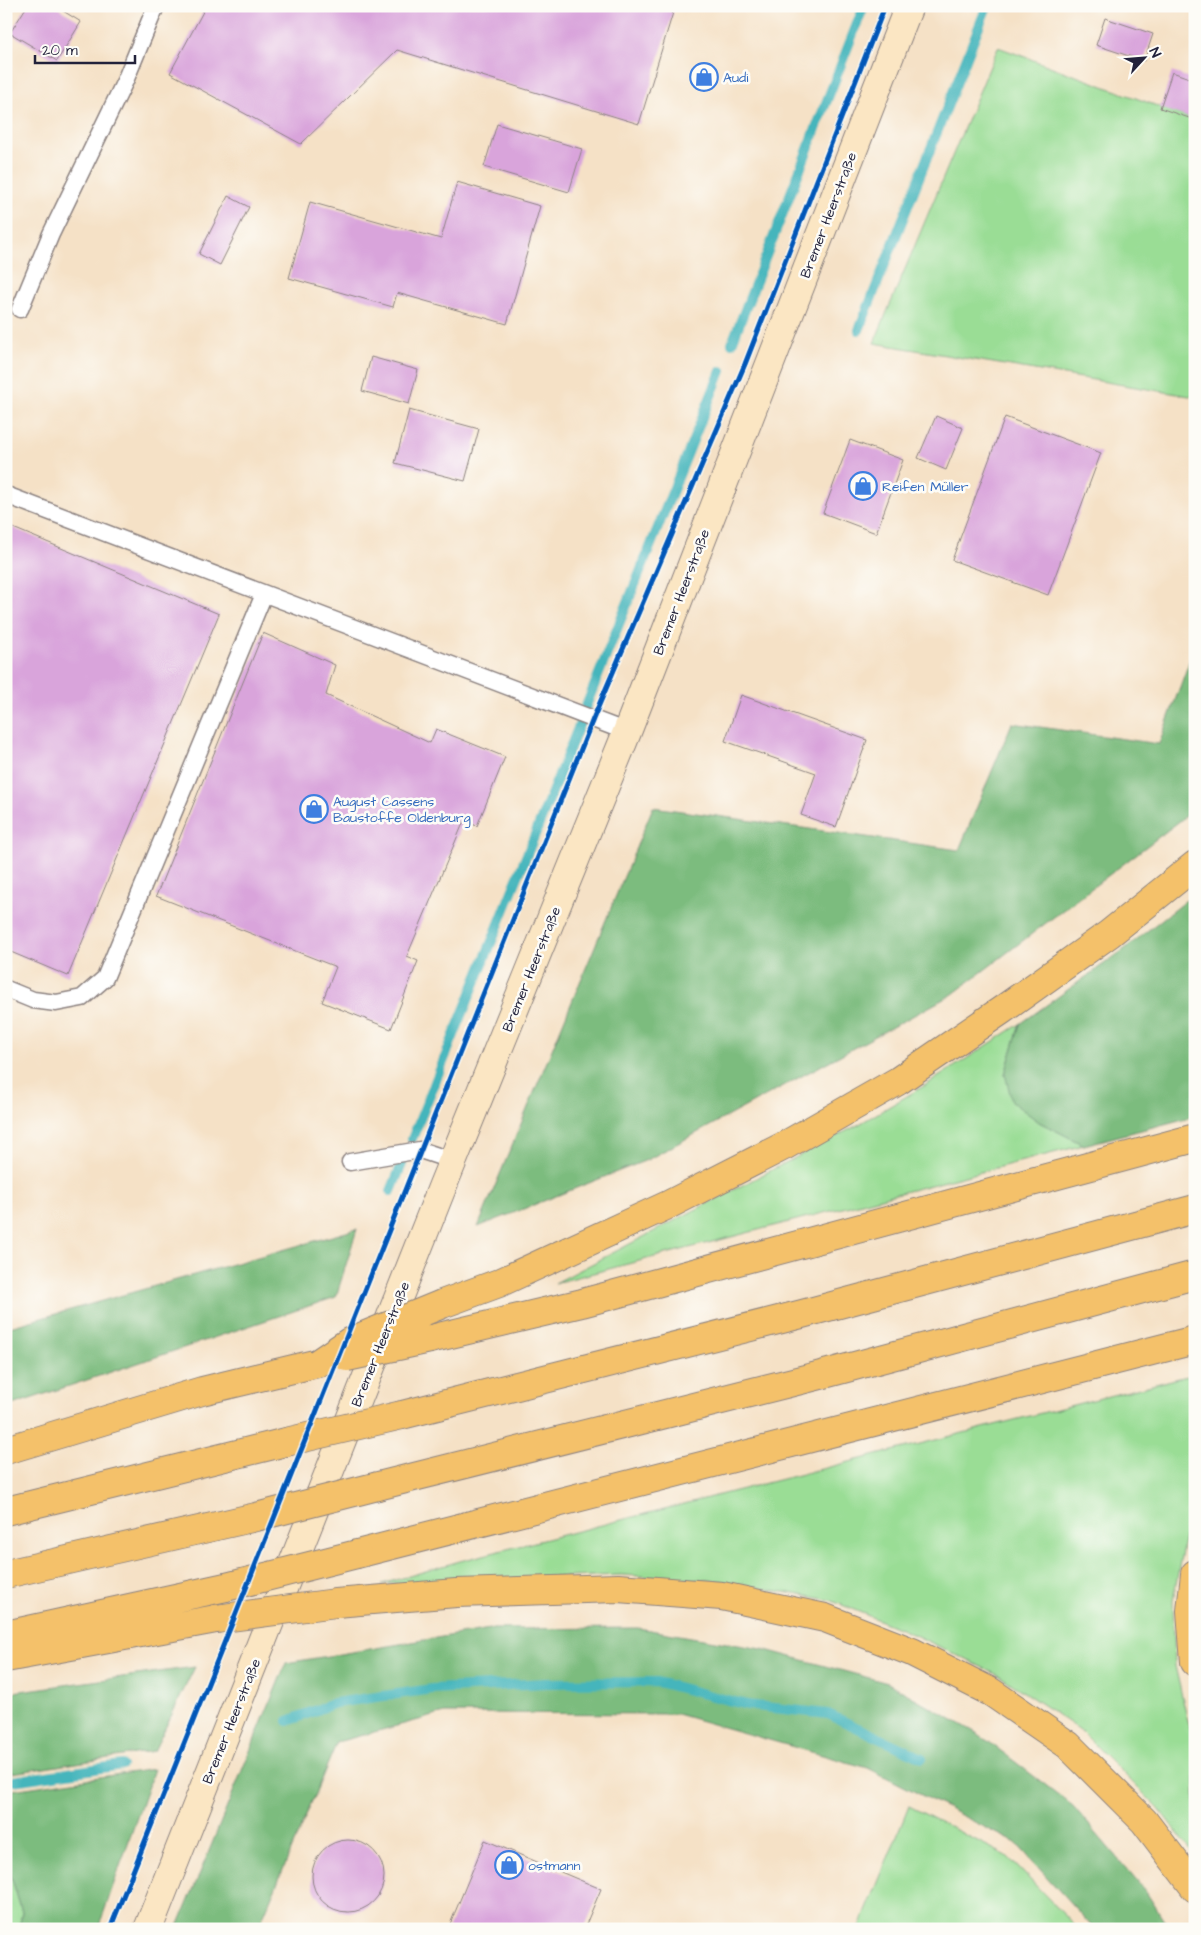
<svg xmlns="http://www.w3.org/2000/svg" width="1201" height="1935" font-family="'Architects Daughter',sans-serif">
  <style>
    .green { fill: #9add95; stroke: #5e8068 }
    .forest { fill: #7bbc7e; stroke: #4e6f5c }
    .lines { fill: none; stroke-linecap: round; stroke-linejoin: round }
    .stream { stroke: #45b5bc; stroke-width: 10 }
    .building { fill: #d9a4db }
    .service-casing { stroke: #8c8280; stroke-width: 19 }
    .secondary-casing { stroke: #8c8280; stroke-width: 30 }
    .motorway-casing { stroke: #8c8280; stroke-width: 30 }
    .service { stroke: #fff; stroke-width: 16 }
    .secondary { stroke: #fbe6c3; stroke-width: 28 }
    .motorway { stroke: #f4c16a; stroke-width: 28 }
    .motorway-bridge-casing { stroke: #8c8280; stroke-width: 30; stroke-linecap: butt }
    .motorway-bridge { stroke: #f4c16a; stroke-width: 28 }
    .cycleway-casing { stroke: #fdfcf7; stroke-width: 8 }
    .cycleway { stroke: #0057b8; stroke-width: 5 }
    .labels { text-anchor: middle; stroke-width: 5; stroke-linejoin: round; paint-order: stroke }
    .shop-label { font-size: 14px; fill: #366cbe; stroke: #fdfcf7; text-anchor: start }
    .street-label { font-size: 14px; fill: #22223b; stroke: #fdfcf7 }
  </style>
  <rect width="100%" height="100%" fill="#fdfcf7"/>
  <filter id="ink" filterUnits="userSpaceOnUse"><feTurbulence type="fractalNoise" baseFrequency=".02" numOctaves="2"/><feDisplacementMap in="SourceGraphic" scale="10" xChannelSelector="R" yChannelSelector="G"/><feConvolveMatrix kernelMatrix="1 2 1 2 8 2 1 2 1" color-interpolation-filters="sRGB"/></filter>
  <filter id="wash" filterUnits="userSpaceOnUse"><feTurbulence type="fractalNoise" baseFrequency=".0096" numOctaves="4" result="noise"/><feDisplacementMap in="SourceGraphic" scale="20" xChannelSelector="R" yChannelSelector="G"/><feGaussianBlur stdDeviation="1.12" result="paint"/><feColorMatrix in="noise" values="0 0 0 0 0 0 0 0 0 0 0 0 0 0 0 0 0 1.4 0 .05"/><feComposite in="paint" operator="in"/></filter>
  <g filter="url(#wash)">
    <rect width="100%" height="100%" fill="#f5e1c6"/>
    <!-- green -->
    <path class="green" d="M998,47L1195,120V397L874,343Z
      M1020,1024L1005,1074L1039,1122L1084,1145L555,1283L856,1126L929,1083Z
      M1195,1374V1505L1183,1545L1173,1601L1175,1666L1188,1722L1195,1739V1856L1159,1809L1080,1730L1000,1676L915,1635L830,1600L720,1581L622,1575L382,1584L460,1561Z
      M909,1806L1007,1856L1078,1929H859Z
      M6,1859L22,1912L19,1929H6Z"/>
    <!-- forest -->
    <path class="forest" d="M1195,646V808L1181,820L953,994L647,1160L478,1227L653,807L959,850L1012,723L1159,744Z
      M1195,893V1116L1084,1145L1039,1122L1012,1102L1005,1074L1020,1024L1122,951Z
      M357,1229L336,1297L6,1407V1328Z
      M638,1628L762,1649L888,1683L980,1735L1073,1806L1146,1892L1170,1929H1094L1016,1843L868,1768L677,1714L445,1713L337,1742L258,1929H177L286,1663L490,1629Z
      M195,1667L154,1751L6,1774V1693Z
      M154,1769L98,1929H19L22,1912L6,1859V1791Z"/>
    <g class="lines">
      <!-- stream -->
      <path class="stream" d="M859,330L987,6
        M732,343L862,11
        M584,711L721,371
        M412,1139L580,723
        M391,1191L402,1164
        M288,1721L335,1703L432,1689L546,1683L657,1682L747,1705L828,1714L922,1758
        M6,1782L122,1765"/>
    </g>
    <g id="blocks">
      <!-- building -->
      <path class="building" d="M27,6H55L81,22L57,61L10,33Z
        M206,6H675L639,124L397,50L301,144L170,73Z
        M1105,18L1153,34L1144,61L1096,45Z
        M1172,72L1195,80V120L1160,108Z
        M497,124L582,149L569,192L484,167Z
        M457,182L540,206L507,324L397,293L393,307L289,278L310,202L441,239Z
        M228,196L249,207L220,265L199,254Z
        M371,357L418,370L409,404L362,391Z
        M409,410L479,429L465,481L395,463Z
        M936,416L963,428L946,470L918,458Z
        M1005,417L1101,453L1048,595L952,560Z
        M850,440L903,460L876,533L823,513Z
        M6,525L219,614L68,976L6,950Z
        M263,633L335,665L326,695L430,743L436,729L505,757L477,826L464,821L407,956L418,961L391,1029L322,1002L336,967L156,896Z
        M741,695L867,740L836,827L801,815L816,773L725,741Z
        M312 1876a36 36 0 1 1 72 0a36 36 0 1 1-72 0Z
        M485,1840L601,1889L584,1929H448Z"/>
    </g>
  </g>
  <g filter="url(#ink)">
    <use href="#blocks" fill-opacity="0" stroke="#8c8280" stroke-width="1"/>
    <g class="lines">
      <defs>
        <path id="service" d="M20,309L51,234L125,81L156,6
          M6,495L627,732
          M6,989L33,1000L56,1003L82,998L105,978L264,594
          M350,1162L420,1150L453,1161"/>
        <path id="secondary" d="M148,1929L443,1185L627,732L909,6"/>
        <path id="motorway" d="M442,1304L499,1283L668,1205L784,1146L898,1081L1002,1010L1109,934L1195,865
          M430,1339L582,1303L1195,1138
          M402,1415L802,1314L1195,1209
          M6,1450L202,1391L318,1363
          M378,1486L817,1376L1195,1275
          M6,1511L286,1442
          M357,1554L1195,1340
          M6,1574L256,1517
          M1195,1574L1191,1611L1195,1662
          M336,1603L456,1593L618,1588L722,1596L825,1618L912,1652L991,1692L1068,1745L1144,1821L1195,1888
          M6,1635L226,1587
          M6,1658L216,1619"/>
      </defs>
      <!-- service casing -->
      <use href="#service" class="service-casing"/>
      <!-- secondary casing -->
      <use href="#secondary" class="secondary-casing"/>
      <!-- motorway casing -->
      <use href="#motorway" class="motorway-casing"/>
      <!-- service -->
      <use href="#service" class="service"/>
      <!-- secondary -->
      <use href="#secondary" class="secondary"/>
      <!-- motorway -->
      <use href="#motorway" class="motorway"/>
      <defs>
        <path id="motorway-bridge" d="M347,1357L430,1339
          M318,1363L349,1342L442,1304
          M286,1442L402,1415
          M256,1517L378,1486
          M226,1587L357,1554
          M216,1619L336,1603"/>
      </defs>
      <!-- motorway-bridge casing -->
      <use href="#motorway-bridge" class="motorway-bridge-casing"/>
      <!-- motorway-bridge -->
      <use href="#motorway-bridge" class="motorway-bridge"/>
      <defs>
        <path id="cycleway" d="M110,1929L593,719L745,364L885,6"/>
      </defs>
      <!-- cycleway casing -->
      <use href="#cycleway" class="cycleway-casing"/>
      <!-- cycleway -->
      <use href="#cycleway" class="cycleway"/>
    </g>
  </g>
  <!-- icons -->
  <defs>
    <symbol id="shop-ring" viewBox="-11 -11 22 22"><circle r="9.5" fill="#fdfcf7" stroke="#3f7fe0" stroke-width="1.5"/><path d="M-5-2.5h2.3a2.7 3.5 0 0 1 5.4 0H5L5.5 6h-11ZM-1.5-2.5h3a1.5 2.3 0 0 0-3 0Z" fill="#3f7fe0"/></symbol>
  </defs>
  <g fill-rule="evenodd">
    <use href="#shop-ring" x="688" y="61" width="32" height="32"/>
    <use href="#shop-ring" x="847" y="470" width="32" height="32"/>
    <use href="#shop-ring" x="298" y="793" width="32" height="32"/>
    <use href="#shop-ring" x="493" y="1849" width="32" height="32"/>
  </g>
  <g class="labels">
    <!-- shop labels -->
    <g class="shop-label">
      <text x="723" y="82">Audi</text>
      <text x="882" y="491">Reifen Müller</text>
      <text x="333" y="806">August Cassens<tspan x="333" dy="16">Baustoffe Oldenburg</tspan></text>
      <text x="528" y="1870">ostmann</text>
    </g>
    <!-- street labels -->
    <g class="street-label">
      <text transform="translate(828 215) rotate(-69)" y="5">Bremer Heerstraße</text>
      <text transform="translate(681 592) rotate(-69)" y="5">Bremer Heerstraße</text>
      <text transform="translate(531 969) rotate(-68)" y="5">Bremer Heerstraße</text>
      <text transform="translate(380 1344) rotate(-68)" y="5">Bremer Heerstraße</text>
      <text transform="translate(231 1721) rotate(-68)" y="5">Bremer Heerstraße</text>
    </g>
  </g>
  <!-- margin -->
  <rect width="1201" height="1935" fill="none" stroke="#fdfcf7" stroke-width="25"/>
  <!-- north arrow -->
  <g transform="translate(1144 58) rotate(64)" stroke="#fdfcf7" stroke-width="4" paint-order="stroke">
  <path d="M0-4L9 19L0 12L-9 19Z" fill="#22223b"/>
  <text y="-8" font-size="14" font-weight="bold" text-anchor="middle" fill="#22223b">N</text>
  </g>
  <!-- scale -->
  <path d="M35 55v8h100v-8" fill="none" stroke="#22223b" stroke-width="2.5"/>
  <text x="42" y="55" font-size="15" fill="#22223b" stroke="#fdfcf7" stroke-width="4" paint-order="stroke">20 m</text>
</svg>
